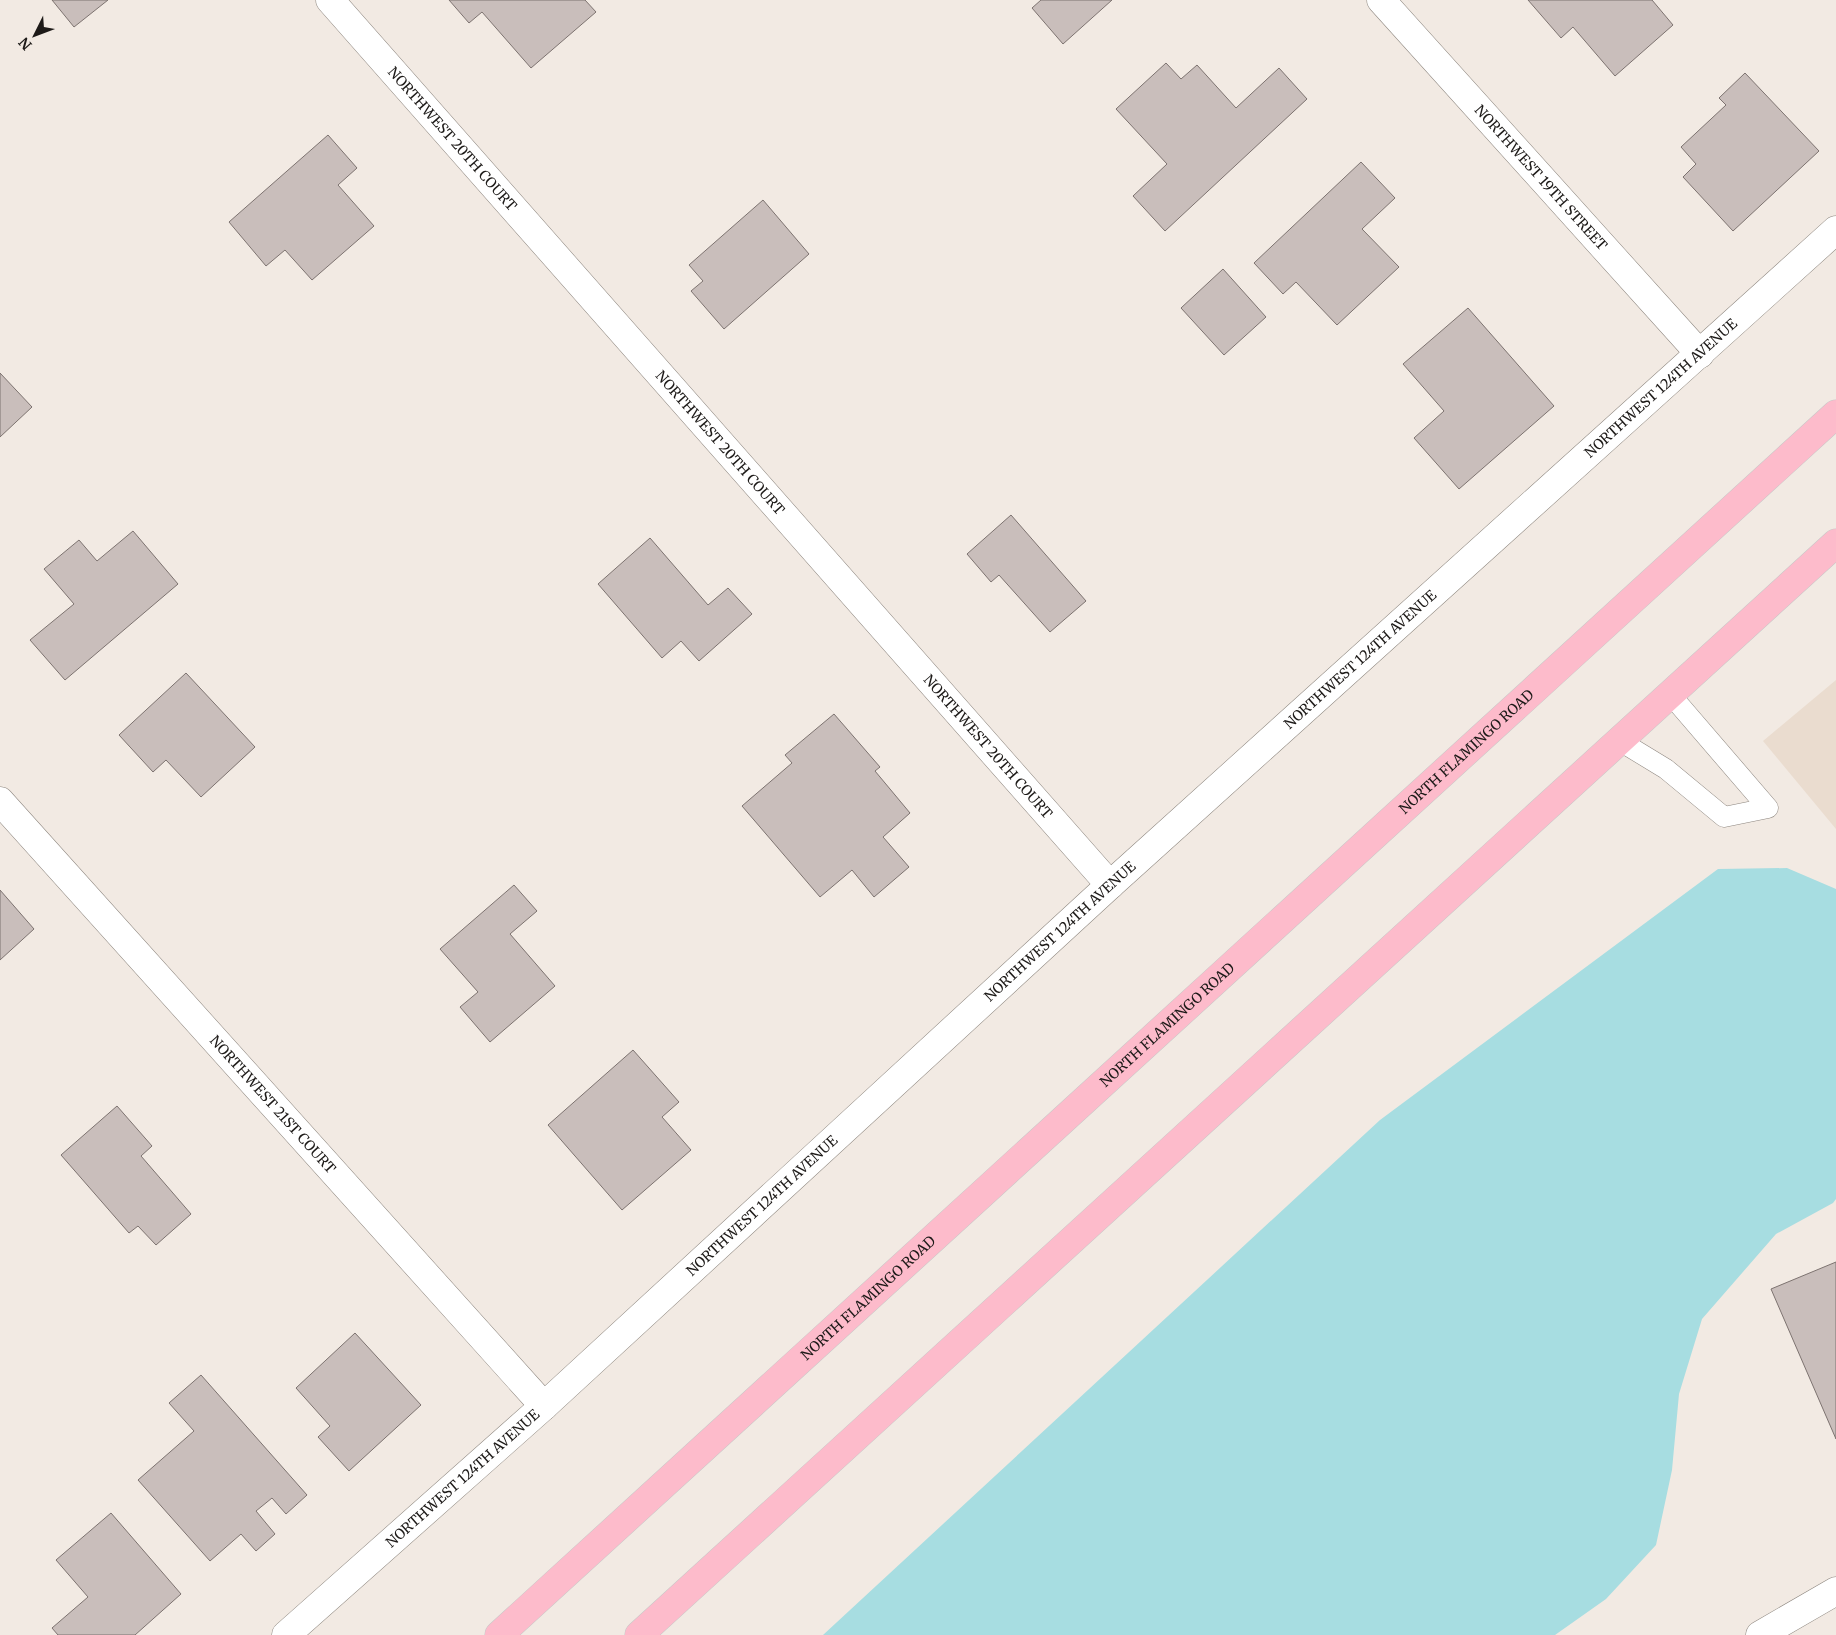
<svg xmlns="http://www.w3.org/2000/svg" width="1836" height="1635" font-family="Merriweather,serif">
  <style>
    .built { fill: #eadccf }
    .water { fill: #a7dde1 }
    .building { fill: #c9bebb; stroke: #7d7370 }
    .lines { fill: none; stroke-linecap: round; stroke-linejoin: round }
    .lane-casing { stroke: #8d867f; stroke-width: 21 }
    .street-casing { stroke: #8d867f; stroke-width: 29 }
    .highway-casing { stroke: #c9c8c8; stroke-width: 29 }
    .lane { stroke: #fff; stroke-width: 20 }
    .street { stroke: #fff; stroke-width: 28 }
    .highway { stroke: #fdbbcb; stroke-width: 28 }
    .labels { text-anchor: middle; stroke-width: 4; stroke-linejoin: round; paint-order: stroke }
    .street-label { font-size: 14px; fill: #1d1a18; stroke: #f2eae3 }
  </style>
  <rect width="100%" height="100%" fill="#f2eae3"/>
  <!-- built -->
  <path class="built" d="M1836,680V829L1763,741Z"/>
  <!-- water -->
  <path class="water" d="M1787,868L1836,889V1199L1833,1203L1776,1234L1702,1319L1679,1394L1672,1470L1656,1545L1606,1599L1555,1635H823L1380,1120L1718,869Z"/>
  <!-- building -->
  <path class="building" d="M52,0H108L74,27Z
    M449,0H585L596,12L531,68L482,12L469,23Z
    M1041,0H1112L1063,44L1032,8Z
    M1528,0H1652L1673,25L1615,76L1573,27L1561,38Z
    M1166,63L1181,79L1197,65L1236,108L1279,68L1307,99L1165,231L1133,196L1167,164L1116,109Z
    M1745,73L1819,151L1733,231L1683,177L1696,164L1681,147L1726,105L1719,98Z
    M328,135L357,168L338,185L374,226L312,280L285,250L266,266L229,222Z
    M1361,162L1395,198L1362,229L1399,267L1337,325L1296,282L1283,294L1254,263Z
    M763,200L809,254L724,329L691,291L703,281L689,265Z
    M1223,269L1266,317L1224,355L1181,308Z
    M1468,308L1554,406L1459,489L1414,438L1444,411L1403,364Z
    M0,373L32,407L0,437Z
    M1011,515L1086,601L1050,632L999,575L991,582L967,554Z
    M133,531L178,584L65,680L30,640L74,604L44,569L79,540L97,561Z
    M650,538L708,605L728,588L752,614L699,661L681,641L662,658L598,584Z
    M186,673L255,747L201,797L166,760L153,772L119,735Z
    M834,714L880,767L875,771L910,813L883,837L909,867L874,897L852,870L820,897L742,806L792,763L785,755Z
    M514,885L537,911L510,934L555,986L490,1042L460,1007L478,992L440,949Z
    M0,890L34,929L0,960Z
    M633,1050L679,1102L662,1117L691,1150L622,1210L548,1125Z
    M117,1106L152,1146L141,1156L191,1214L156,1245L138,1226L129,1233L61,1155Z
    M1836,1262V1439L1771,1289Z
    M355,1333L421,1405L349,1471L318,1437L330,1426L296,1388Z
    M201,1375L307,1495L286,1514L272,1498L256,1511L275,1534L256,1551L241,1534L210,1561L138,1480L194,1431L169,1403Z
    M111,1513L181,1594L135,1635H58L52,1628L88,1597L56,1560Z"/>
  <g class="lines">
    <defs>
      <path id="lane" d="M1620,741L1666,769L1724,817L1768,808L1670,694"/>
      <g id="street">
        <path id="s1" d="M330,0L1110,885"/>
        <path id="s2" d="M1381,0L1700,354"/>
        <path id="s3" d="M0,801L544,1406"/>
        <path id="s4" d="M286,1635L544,1406L1110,885L1836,230"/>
        <path d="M1760,1635L1836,1591"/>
      </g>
      <g id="highway">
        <path id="s5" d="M499,1635L1836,414"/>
        <path d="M639,1635L1836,543"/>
      </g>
    </defs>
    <!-- lane casing -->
    <use href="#lane" class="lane-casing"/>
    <!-- street casing -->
    <use href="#street" class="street-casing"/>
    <!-- highway casing -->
    <use href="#highway" class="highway-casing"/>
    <!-- lane -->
    <use href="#lane" class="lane"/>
    <!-- street -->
    <use href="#street" class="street"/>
    <!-- highway -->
    <use href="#highway" class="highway"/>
  </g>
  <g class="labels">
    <!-- street labels -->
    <g class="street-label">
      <text dy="5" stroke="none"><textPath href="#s1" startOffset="185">NORTHWEST 20TH COURT</textPath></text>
      <text dy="5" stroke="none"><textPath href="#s2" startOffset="239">NORTHWEST 19TH STREET</textPath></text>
      <text dy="5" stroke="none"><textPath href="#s4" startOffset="1856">NORTHWEST 124TH AVENUE</textPath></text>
      <text dy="5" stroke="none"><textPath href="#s1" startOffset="590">NORTHWEST 20TH COURT</textPath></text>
      <text dy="5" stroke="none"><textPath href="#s4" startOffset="1451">NORTHWEST 124TH AVENUE</textPath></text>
      <text dy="5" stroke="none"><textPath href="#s1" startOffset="995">NORTHWEST 20TH COURT</textPath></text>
      <text dy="5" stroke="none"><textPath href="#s5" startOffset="1310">NORTH FLAMINGO ROAD</textPath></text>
      <text dy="5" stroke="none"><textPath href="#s4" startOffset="1046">NORTHWEST 124TH AVENUE</textPath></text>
      <text dy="5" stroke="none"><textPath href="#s5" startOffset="905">NORTH FLAMINGO ROAD</textPath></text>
      <text dy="5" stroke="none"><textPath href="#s3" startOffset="408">NORTHWEST 21ST COURT</textPath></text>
      <text dy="5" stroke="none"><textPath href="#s4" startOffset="641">NORTHWEST 124TH AVENUE</textPath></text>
      <text dy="5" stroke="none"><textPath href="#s5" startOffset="500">NORTH FLAMINGO ROAD</textPath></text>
      <text dy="5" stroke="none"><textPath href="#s4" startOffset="236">NORTHWEST 124TH AVENUE</textPath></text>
    </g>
  </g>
  <!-- north arrow -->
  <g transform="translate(35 35) rotate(228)" stroke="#f2eae3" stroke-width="4" paint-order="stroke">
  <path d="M0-4L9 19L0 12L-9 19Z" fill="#1d1a18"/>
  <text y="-8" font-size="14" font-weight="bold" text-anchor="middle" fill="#1d1a18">N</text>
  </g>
</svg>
